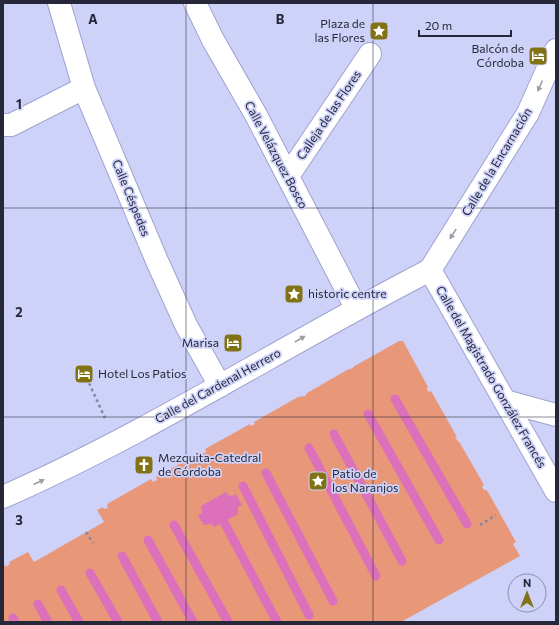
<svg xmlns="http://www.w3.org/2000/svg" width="559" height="625" viewBox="0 0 559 625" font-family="Commissioner,sans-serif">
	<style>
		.green { fill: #e89779 }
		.water { fill: #dc70ba }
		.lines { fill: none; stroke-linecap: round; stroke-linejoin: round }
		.stream { stroke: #dc70ba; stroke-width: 9 }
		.street-casing { stroke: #9fa3d0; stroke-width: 24 }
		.path { stroke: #8689a6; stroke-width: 2.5; stroke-dasharray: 3 3; stroke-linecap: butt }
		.street { stroke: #fff; stroke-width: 22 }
		.oneway { fill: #9d9ea6 }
		.grid { fill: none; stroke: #262839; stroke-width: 1; stroke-opacity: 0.55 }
		.labels { text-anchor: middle; stroke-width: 3.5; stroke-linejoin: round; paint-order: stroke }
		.poi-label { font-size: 12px; fill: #262839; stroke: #ced2f8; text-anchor: start }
		.street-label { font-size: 12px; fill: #262839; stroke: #ced2f8 }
		.grid-label { font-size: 13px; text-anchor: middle; font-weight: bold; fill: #262839; stroke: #ced2f8; stroke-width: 3.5; stroke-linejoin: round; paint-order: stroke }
	</style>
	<rect width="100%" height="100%" fill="#ced2f8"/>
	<!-- green -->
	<polygon class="green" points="399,341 403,341 428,387 427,388 428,392 431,391 457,437 455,438 460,443 484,485 482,487 484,490 486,490 488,492 516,542 513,544 520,556 401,622 3,622 3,566 5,565 6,567 10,564 9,562 28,552 34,562 104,522 97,510 103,507 104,509 108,508 107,504 151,479 153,482 157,480 156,477 158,476 201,452 202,454 206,452 205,449 250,424 251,426 255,424 254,422 298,397 305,396 307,393 347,370 353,368 353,367"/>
	<!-- water -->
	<polygon class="water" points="226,492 228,495 232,496 236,494 242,505 238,507 238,514 214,527 212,524 204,525 198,516 202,513 201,506"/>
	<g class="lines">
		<!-- stream -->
		<g class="stream">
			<polyline points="395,399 467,524"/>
			<polyline points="368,414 439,540"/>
			<polyline points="334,434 402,561"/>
			<polyline points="309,448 376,576"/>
			<polyline points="266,473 333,601"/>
			<polyline points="243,486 309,615"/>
			<polyline points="225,524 277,622"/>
			<polyline points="174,525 228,622"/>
			<polyline points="148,540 193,622"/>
			<polyline points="122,556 158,622"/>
			<polyline points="90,573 118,622"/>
			<polyline points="61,590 79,622"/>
			<polyline points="38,604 48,622"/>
			<polyline points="13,618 15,622"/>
		</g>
		<defs>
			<g id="street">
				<polyline points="59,3 84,88 157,261 186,325 220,386"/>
				<polyline points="195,3 213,40 256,115 356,308"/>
				<polyline points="3,125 11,125 84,88"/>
				<polyline points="288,176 370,54"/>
				<polyline points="430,270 528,113 556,50"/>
				<polyline points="430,270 556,491"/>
				<polyline points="505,401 556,415"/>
				<path d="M3,497C151,432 286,344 430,270"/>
			</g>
		</defs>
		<!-- street casing -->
		<use href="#street" class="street-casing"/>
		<!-- path -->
		<g class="path">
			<polyline points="89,383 105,418"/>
			<polyline points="480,525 496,515"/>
			<polyline points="86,532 93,543"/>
		</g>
		<!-- street -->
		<use href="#street" class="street"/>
	</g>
	<!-- one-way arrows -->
	<defs><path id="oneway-solid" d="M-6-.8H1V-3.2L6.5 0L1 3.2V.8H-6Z"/></defs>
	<g class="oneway">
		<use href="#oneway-solid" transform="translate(540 86) rotate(114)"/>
		<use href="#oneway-solid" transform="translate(453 234) rotate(122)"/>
		<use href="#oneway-solid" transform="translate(300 339) rotate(-30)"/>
		<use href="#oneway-solid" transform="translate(39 482) rotate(-24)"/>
	</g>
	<!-- grid -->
	<path class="grid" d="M186,3V622M373,3V622M3,208H556M3,417H556"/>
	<!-- icons -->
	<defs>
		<symbol id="sight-square" viewBox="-11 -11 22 22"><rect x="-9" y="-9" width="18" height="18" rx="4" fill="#817315" stroke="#ced2f8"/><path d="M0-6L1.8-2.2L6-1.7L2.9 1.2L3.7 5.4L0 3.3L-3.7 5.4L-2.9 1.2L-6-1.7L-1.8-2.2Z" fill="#fff"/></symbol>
		<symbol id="hotel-square" viewBox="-11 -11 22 22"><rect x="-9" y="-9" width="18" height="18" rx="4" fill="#817315" stroke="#ced2f8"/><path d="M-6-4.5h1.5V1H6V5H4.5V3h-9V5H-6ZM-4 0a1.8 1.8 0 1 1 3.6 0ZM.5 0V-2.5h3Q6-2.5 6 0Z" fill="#fff"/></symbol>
		<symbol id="church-square" viewBox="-11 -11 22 22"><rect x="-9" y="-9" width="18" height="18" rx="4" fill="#817315" stroke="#ced2f8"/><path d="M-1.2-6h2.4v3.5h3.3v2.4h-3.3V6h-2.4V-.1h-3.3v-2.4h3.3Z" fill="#fff"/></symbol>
	</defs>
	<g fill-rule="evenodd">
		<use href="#sight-square" x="368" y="20" width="22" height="22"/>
		<use href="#hotel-square" x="527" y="45" width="22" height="22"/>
		<use href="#sight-square" x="283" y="283" width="22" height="22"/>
		<use href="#hotel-square" x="222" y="332" width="22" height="22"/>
		<use href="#hotel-square" x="73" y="363" width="22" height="22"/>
		<use href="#church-square" x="133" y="454" width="22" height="22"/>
		<use href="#sight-square" x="307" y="470" width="22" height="22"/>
	</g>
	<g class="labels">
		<!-- poi labels -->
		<g class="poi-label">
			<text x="365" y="28" text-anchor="end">Plaza de<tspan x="365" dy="14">las Flores</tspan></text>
			<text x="524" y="53" text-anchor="end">Balcón de<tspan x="524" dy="14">Córdoba</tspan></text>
			<text x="308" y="298">historic centre</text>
			<text x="219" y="347" text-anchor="end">Marisa</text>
			<text x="98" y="378">Hotel Los Patios</text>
			<text x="158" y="462">Mezquita-Catedral<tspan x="158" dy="14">de Córdoba</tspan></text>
			<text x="332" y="478">Patio de<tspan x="332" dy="14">los Naranjos</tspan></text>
		</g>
		<!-- street labels -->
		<g class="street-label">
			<text transform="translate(329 115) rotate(-56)" y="4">Calleja de las Flores</text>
			<text transform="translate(276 155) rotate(62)" y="4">Calle Velázquez Bosco</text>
			<text transform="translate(497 162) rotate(-59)" y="4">Calle de la Encarnación</text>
			<text transform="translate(131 198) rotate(68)" y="4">Calle Céspedes</text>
			<text transform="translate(491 377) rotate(60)" y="4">Calle del Magistrado González Francés</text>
			<text transform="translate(218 386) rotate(-29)" y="4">Calle del Cardenal Herrero</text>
		</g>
	</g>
	<g class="grid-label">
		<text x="93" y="24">A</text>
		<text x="280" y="24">B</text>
		<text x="19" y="109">1</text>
		<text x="19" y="317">2</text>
		<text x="19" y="525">3</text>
	</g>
	<!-- border -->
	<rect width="559" height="625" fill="none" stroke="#262839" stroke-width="8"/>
	<!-- north arrow -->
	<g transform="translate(527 593)"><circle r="19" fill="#ced2f8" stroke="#8b8eac"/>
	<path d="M0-3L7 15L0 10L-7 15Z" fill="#817315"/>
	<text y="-6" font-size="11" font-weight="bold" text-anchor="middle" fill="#262839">N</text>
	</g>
	<!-- scale -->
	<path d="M419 30v6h92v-6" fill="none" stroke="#262839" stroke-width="2"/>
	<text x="425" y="30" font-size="12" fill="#262839" stroke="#ced2f8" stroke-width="3" paint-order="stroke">20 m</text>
</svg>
